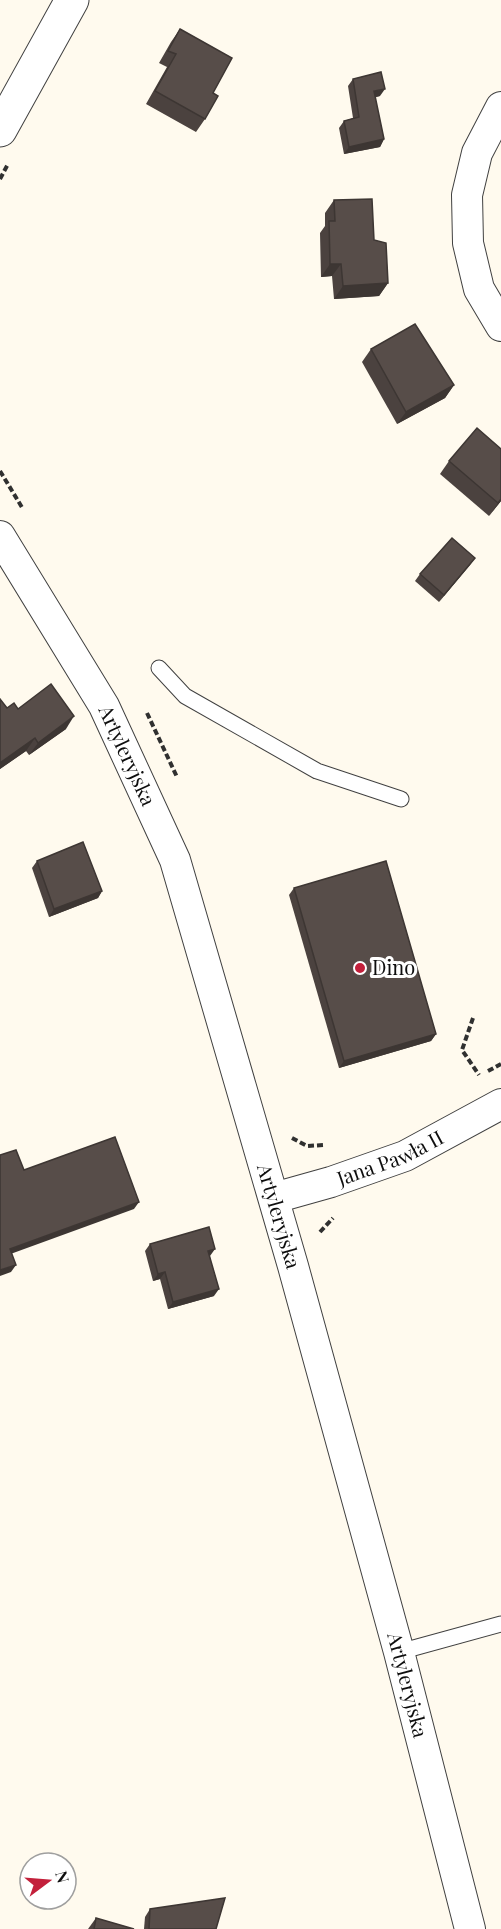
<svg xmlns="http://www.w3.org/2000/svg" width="501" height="1929" viewBox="0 0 501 1929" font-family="'Playfair Display',serif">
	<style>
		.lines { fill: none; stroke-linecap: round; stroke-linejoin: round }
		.service-casing { stroke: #414141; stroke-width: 17 }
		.minor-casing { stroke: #414141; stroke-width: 32 }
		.tertiary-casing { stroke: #414141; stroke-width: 35 }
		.path { stroke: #303030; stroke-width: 4; stroke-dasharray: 6 3; stroke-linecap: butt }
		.service { stroke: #fff; stroke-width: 15 }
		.minor { stroke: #fff; stroke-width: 30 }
		.tertiary { stroke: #fff; stroke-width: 33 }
		.wall { fill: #4b423f }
		.shaded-wall { fill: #3d3633 }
		.building { fill: #574d49; stroke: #3d3633; stroke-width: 1.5 }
		.poi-dot { fill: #c3203b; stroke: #fff; stroke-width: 2 }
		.labels { text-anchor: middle; stroke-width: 6; stroke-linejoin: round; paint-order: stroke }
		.street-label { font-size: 20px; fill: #0e0e0e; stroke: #fff }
		.poi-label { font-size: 20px; fill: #0e0e0e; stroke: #fff; text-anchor: start }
	</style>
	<rect width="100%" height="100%" fill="#fffaee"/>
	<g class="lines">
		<defs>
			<g id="service">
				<polyline points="159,668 185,696 317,771 401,799"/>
				<polyline points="399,1652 501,1624"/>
			</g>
			<g id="minor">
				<polyline points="501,107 477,153 467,195 468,243 479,289 501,326"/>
				<path id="s1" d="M0,536L104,706L175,860L293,1266L399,1652L470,1929"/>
				<path id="s2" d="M274,1198L331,1182L405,1156L501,1104"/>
			</g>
			<polyline id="tertiary" points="0,130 72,0"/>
		</defs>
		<!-- service casing -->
		<use href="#service" class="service-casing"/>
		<!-- minor casing -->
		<use href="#minor" class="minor-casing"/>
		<!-- tertiary casing -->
		<use href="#tertiary" class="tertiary-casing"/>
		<!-- path -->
		<g class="path">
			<polyline points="0,179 8,164"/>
			<polyline points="0,471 23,509"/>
			<polyline points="147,713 177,777"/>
			<polyline points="473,1018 462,1050 479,1075"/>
			<polyline points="488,1071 501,1064"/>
			<polyline points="292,1138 307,1146 324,1145"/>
			<polyline points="320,1232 333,1218"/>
		</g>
		<!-- service -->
		<use href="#service" class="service"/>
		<!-- minor -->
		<use href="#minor" class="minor"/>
		<!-- tertiary -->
		<use href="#tertiary" class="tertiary"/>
	</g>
	<!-- wall -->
	<g class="wall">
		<polygon points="180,29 213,93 205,119 196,132 146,104 167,67 159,63 171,42"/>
		<polygon points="353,79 380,96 375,97 384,139 380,147 344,154 339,128 344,121 353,118 348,86"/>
		<polygon points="334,200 374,240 388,283 379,296 334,299 332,276 321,277 320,233 325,226 325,213"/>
		<polygon points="371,349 454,385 445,398 397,424 362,362"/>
		<polygon points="501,449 501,501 489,516 440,474 449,461"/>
		<polygon points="475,558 439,602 415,581 420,574"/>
		<polygon points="0,699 7,708 18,709 66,729 29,755 26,751 0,769"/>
		<polygon points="37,861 102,891 98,898 49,917 32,868"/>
		<polygon points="294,888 436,1034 431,1041 339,1068 289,895"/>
		<polygon points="150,1244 210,1256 214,1296 168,1309 160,1279 153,1281 145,1251"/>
		<polygon points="150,1909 216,1929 144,1929 145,1917"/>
		<polygon points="96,1918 134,1929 88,1929"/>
	</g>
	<!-- shaded-wall -->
	<g class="shaded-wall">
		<polygon points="385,89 380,96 369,99 374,91"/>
		<polygon points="384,139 380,147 344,154 349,147"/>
		<polygon points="330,264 341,264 332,276 321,277"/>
		<polygon points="388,283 379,296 334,299 343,286"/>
		<polygon points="454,385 445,398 397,424 406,412"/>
		<polygon points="501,499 501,501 489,516 498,503"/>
		<polygon points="475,558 470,565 439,602 444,595"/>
		<polygon points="74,716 66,729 29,755 38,743"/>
		<polygon points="35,738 26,751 0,769 0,763"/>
		<polygon points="102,891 98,898 49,917 54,909"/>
		<polygon points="436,1034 431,1041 339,1068 344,1061"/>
		<polygon points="139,1202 134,1209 5,1256 10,1249"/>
		<polygon points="215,1249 210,1256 203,1258 208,1251"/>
		<polygon points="16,1265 11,1272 0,1276 0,1270"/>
		<polygon points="165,1272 160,1279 153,1281 158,1274"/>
		<polygon points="219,1289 214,1296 168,1309 173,1302"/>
	</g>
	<!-- building -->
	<g class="building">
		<polygon points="180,29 232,58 213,93 218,96 205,119 155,91 176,54 168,51"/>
		<polygon points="381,72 385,89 374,91 384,139 349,147 344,121 359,117 353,79"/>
		<polygon points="372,199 374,240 386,243 388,283 343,286 341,264 330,264 329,221 335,221 334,200"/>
		<polygon points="415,324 454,385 406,412 371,349"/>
		<polygon points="477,428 501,449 501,499 498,503 449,461"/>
		<polygon points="452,538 475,558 444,595 420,574"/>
		<polygon points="51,684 74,716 38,743 35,738 0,763 0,699 7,708 14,703 18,709"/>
		<polygon points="83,842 102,891 54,909 37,861"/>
		<polygon points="386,861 436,1034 344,1061 294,888"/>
		<polygon points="115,1137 139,1202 10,1249 16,1265 0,1270 0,1155 16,1150 24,1170"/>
		<polygon points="209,1227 215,1249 208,1251 219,1289 173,1302 165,1272 158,1274 150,1244"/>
		<polygon points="225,1898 216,1929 149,1929 150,1909"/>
		<polygon points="96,1918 134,1929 94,1929"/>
	</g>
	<!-- markers -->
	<circle class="poi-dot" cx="360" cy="968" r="6"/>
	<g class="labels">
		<!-- street labels -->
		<g class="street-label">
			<text dy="7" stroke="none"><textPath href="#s1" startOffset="254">Artyleryjska</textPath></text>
			<text dy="7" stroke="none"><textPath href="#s2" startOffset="123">Jana Pawła II</textPath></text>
			<text dy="7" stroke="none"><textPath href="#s1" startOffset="740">Artyleryjska</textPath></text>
			<text dy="7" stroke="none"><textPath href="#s1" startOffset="1226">Artyleryjska</textPath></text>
		</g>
		<!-- poi labels -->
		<g class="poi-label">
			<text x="372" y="975">Dino</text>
		</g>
	</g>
	<!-- north arrow -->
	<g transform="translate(48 1881) rotate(74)"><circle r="28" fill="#ffffff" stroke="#9f9f9f" stroke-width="1.5"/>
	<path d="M0-4.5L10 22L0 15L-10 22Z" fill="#c3203b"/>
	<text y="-9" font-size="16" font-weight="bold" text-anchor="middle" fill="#0e0e0e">N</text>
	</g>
</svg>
